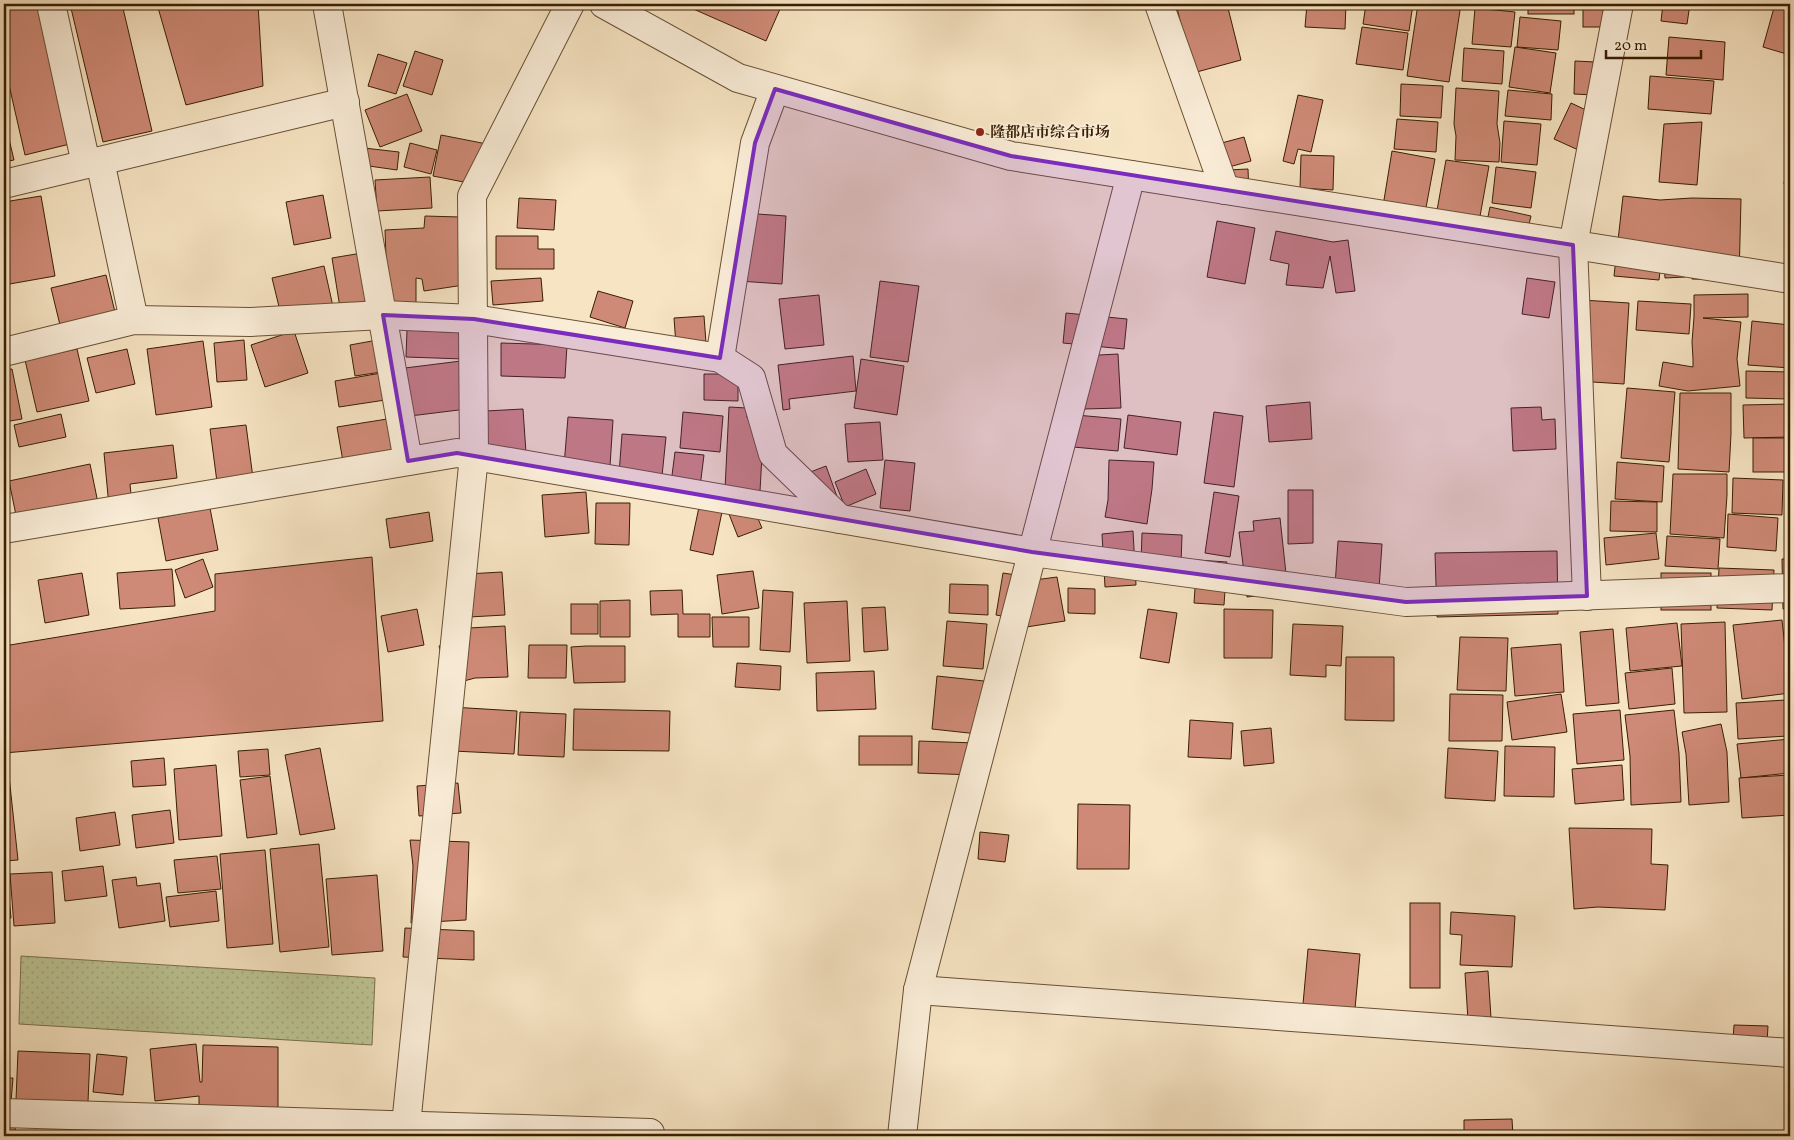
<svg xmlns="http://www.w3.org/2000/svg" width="1794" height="1140" viewBox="0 0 1794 1140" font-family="Vollkorn,'Noto Serif SC',serif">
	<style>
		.grass { fill: url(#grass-dots); stroke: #7a714c }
		.building { fill: #cf8a77; stroke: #391e03 }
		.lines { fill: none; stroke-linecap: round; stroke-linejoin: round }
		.minor-casing { stroke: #685033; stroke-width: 30 }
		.minor { stroke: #faedd8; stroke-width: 28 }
		.marked { fill: #7b2cbf; fill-opacity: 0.2; stroke: #7b2cbf; stroke-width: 4; stroke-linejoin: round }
		.poi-dot { fill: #8f2418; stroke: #faedd8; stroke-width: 2 }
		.labels { text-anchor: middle; stroke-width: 4; stroke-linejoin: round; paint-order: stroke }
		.poi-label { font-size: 15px; font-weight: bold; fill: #391e03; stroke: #faedd8; text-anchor: start }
	</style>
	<defs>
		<pattern id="grass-dots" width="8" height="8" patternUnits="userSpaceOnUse" patternTransform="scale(1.25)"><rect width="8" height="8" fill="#bcc494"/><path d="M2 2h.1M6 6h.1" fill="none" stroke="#a2a87e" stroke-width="1.8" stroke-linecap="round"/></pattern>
	</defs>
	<rect width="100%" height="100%" fill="#f7e4c3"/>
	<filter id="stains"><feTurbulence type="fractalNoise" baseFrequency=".004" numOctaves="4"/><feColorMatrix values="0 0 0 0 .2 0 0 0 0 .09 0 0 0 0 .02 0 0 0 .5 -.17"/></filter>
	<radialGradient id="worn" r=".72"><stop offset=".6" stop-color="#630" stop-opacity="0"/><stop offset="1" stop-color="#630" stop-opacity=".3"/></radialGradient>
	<!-- grass -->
	<polygon class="grass" points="21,956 375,978 372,1045 19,1024"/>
	<!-- building -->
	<g class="building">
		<polygon points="4,4 42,4 74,143 25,155 4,63"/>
		<polygon points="70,4 122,4 152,131 103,142"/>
		<polygon points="157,4 258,4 263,86 186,105"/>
		<polygon points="682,4 768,4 780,9 766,41"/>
		<polygon points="1176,4 1227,4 1241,60 1193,73"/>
		<polygon points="1307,4 1346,4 1345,29 1305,27"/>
		<polygon points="1366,4 1413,4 1409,31 1363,24"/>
		<polygon points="1418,4 1461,4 1449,82 1407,76"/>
		<rect x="1528" y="4" width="46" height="10"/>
		<rect x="1583" y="4" width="46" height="23"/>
		<polygon points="1663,4 1690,4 1687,24 1661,21"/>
		<polygon points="1775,4 1790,7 1790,55 1763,47"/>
		<polygon points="1475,8 1515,12 1511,47 1472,44"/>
		<polygon points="1520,17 1561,21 1558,50 1517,47"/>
		<polygon points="1362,27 1408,33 1403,70 1356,64"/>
		<polygon points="1669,37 1725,42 1723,80 1666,75"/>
		<polygon points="1515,47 1556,53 1550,93 1509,87"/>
		<polygon points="1464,48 1504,51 1502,84 1462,81"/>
		<polygon points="415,51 443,60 432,95 403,86"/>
		<polygon points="378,54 407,63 396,94 368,86"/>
		<polygon points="1575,61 1615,63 1614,96 1574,94"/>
		<polygon points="1650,76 1714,81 1711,114 1648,109"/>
		<polygon points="1401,84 1443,86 1441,118 1400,116"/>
		<polygon points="1456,88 1499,91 1497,124 1500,143 1499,162 1455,160 1456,136 1454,124"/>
		<polygon points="1508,90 1552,94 1551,120 1505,116"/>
		<polygon points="407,94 422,131 380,147 365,110"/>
		<polygon points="1298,95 1323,100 1311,152 1298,149 1294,164 1283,161"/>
		<polygon points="1571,103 1603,118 1585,153 1554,139"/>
		<polygon points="4,118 14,160 4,162"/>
		<polygon points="1397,119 1438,122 1436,152 1394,149"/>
		<polygon points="1504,121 1541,124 1537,165 1501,162"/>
		<polygon points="1702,122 1697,185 1659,182 1664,124"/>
		<polygon points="441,135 487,144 479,185 433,176"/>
		<polygon points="1244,137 1251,161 1225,168 1218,144"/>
		<polygon points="1790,140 1790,185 1784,184"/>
		<polygon points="410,143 437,150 431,174 404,167"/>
		<polygon points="364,148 399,152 397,170 362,165"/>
		<polygon points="1392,151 1435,159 1425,213 1383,206"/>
		<polygon points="1301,155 1334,156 1333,190 1300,188"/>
		<polygon points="1446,160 1489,166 1479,222 1436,216"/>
		<polygon points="1496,167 1536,172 1531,208 1492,203"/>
		<polygon points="1248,169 1249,194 1228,170"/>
		<polygon points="430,177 432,208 377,211 375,180"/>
		<polygon points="323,195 331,238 294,245 286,202"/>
		<polygon points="41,196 55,276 4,285 4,202"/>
		<polygon points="1623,196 1660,200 1692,198 1741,199 1739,280 1692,279 1692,263 1684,264 1685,277 1665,278 1663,244 1659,280 1614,276"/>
		<polygon points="519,198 556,200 554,230 517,228"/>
		<polygon points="1490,207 1531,216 1524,245 1484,236"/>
		<polygon points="743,213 786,216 782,284 739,281"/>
		<polygon points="425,216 460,217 464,285 424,291 422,279 416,278 416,312 388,313 385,230 424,228"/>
		<polygon points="1217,221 1255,228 1245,284 1207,277"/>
		<polygon points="1790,229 1790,272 1785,271"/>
		<polygon points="1276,231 1333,242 1348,240 1355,291 1336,293 1330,256 1323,288 1286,285 1289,264 1270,260"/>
		<polygon points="496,236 538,236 538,249 554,249 554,269 496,269"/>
		<polygon points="368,252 377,308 341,314 332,258"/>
		<polygon points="324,266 334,311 283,323 272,278"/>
		<polygon points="106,275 115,312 60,325 51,288"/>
		<polygon points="541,278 543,301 493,305 491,281"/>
		<polygon points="1527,278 1555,282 1549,318 1522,314"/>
		<polygon points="880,281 919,286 908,362 870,357"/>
		<polygon points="598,291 633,301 625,328 590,317"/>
		<polygon points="1748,294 1748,317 1703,318 1741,322 1737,359 1740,386 1688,391 1659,386 1663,362 1693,367 1693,359 1692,342 1694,317 1694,295"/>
		<polygon points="819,295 824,345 785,349 779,299"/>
		<polygon points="1582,300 1629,303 1624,384 1577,381"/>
		<polygon points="1638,301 1691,304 1689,334 1636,330"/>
		<polygon points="1066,313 1127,319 1124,349 1063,343"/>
		<polygon points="704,316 706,343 676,345 674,318"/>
		<polygon points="1752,321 1790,325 1790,368 1748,365"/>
		<polygon points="407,330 466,333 464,359 406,357"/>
		<polygon points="294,331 308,373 265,387 251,345"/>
		<polygon points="383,339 388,371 355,376 350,345"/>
		<polygon points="244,340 247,380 217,382 214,343"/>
		<polygon points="203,341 212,407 156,415 147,349"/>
		<polygon points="501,343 567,345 565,378 501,376"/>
		<polygon points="77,349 89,401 37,412 25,360"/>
		<polygon points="127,349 135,384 96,393 87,358"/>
		<polygon points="1118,354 1121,408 1084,409 1081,356"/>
		<polygon points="853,356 856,391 789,399 790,409 783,410 778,365"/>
		<polygon points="861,359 904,366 897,415 854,408"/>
		<polygon points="469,360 475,408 410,416 405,368"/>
		<polygon points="12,369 22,419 4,422 4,370"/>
		<polygon points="1746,371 1790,372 1790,399 1746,398"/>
		<polygon points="387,372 392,399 339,407 335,381"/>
		<polygon points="704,374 738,374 738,401 704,400"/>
		<polygon points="1627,388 1675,392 1669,462 1621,458"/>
		<polygon points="1680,393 1731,393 1731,434 1729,472 1678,469"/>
		<polygon points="1310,402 1312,439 1269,442 1266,406"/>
		<polygon points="1790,404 1790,437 1744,438 1743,405"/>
		<polygon points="729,407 747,408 747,418 764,419 760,491 725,489"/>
		<polygon points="1541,407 1542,420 1555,419 1556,449 1513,451 1511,408"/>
		<polygon points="523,409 526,453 488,455 486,411"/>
		<polygon points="683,412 723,416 720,452 680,448"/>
		<polygon points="1214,412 1243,416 1234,487 1204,483"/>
		<polygon points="61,414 66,437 19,447 14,425"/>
		<polygon points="1076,415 1121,419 1118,451 1073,447"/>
		<polygon points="1128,415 1181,422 1177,455 1124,448"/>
		<polygon points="568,417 613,420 609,481 563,478"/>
		<polygon points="387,419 394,465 345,473 337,427"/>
		<polygon points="880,422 883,460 848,462 845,424"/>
		<polygon points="246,425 253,478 217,482 210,429"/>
		<polygon points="622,434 666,437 662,476 619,474"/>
		<rect x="1753" y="438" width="37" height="34"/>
		<polygon points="173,445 177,478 130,484 133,515 110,517 104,453"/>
		<polygon points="675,452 704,455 699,495 670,491"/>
		<polygon points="885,460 915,463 910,511 880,508"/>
		<polygon points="1109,460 1154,462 1152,489 1147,524 1105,517 1108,500"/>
		<polygon points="1617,462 1664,466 1662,502 1615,499"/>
		<polygon points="90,464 98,503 17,520 9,481"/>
		<polygon points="826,466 839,502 800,476"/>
		<polygon points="866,469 876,494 845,507 835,482"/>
		<polygon points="1673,474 1727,474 1727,495 1724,538 1670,534"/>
		<polygon points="1733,478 1783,480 1782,515 1732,513"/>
		<polygon points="1288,490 1313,490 1313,543 1288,544"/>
		<polygon points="4,491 14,533 4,535"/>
		<polygon points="586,492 589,533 545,537 542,495"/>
		<polygon points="1214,492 1239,496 1230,557 1205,553"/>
		<polygon points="750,500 762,528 738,537 727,509"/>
		<polygon points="1611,501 1657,502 1657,532 1610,531"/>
		<polygon points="596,503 630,503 629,545 595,544"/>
		<polygon points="699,507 722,512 713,555 690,550"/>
		<polygon points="210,508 218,550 166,561 158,518"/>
		<polygon points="429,512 433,541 390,548 386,519"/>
		<polygon points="1728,514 1778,518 1776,551 1727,547"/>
		<polygon points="1280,518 1288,592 1247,597 1239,532 1254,531 1253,521"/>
		<polygon points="1788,521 1790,521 1790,554 1786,554"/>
		<polygon points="1133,531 1136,585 1105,587 1102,534"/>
		<polygon points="1142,533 1182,535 1181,565 1141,563"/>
		<polygon points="1656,533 1659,559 1606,565 1604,538"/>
		<polygon points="1667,536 1720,539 1718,569 1665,566"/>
		<polygon points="1338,541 1382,544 1378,604 1334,601"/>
		<polygon points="1557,551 1558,614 1437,617 1435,553"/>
		<polygon points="372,557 383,721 4,753 4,646 215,611 215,574"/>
		<polygon points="203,559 213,587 185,598 175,570"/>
		<polygon points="1782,559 1790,559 1790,609 1783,609"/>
		<polygon points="1197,560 1227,562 1224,605 1194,603"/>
		<polygon points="1719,568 1774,570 1772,610 1717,608"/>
		<polygon points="172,569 175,606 120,609 117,573"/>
		<polygon points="753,571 759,608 722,614 717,575"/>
		<polygon points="502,572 505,615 451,618 449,575"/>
		<polygon points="82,573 89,615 45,623 38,580"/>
		<polygon points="1003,573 1042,579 1057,577 1065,621 1020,628 1019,619 996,615"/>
		<rect x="1661" y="573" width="50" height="37"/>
		<polygon points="950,584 988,585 988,615 949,613"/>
		<polygon points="1068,588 1095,589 1095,614 1068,613"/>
		<polygon points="682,590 683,614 710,614 710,637 678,637 678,614 651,615 650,591"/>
		<polygon points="763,590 793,592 790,652 760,650"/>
		<polygon points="630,600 630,637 600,637 600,601"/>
		<polygon points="847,601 850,661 807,663 804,603"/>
		<rect x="571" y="604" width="27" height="30"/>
		<polygon points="885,607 888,650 864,652 862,608"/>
		<polygon points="417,609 424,645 388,652 381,616"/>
		<polygon points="1148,609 1177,613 1169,663 1140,658"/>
		<polygon points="1224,609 1273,610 1272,658 1224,658"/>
		<polygon points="712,617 749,617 749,647 713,647"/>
		<polygon points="1782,620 1790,693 1742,699 1733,625"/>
		<polygon points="947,621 987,624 983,669 943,666"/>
		<polygon points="1725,622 1727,712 1684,713 1681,624"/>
		<polygon points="1677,623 1682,666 1630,671 1626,628"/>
		<polygon points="1293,624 1343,626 1341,666 1326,665 1326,677 1290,675"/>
		<polygon points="505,626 508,677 475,678 449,685 439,646 469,638 469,628"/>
		<polygon points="1613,629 1619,703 1586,706 1580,632"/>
		<polygon points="1460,637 1508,638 1506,691 1457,690"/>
		<polygon points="1561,644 1564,692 1515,696 1511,648"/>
		<polygon points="529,645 567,645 566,678 528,678"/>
		<polygon points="586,646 625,646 625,682 574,683 571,647"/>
		<polygon points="1346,657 1394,657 1394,721 1345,720"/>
		<polygon points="737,663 781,666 780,690 735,687"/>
		<polygon points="1672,668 1675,704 1629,709 1625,673"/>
		<polygon points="874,671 876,709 817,711 816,673"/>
		<polygon points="937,676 984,681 978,734 932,729"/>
		<polygon points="1450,694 1503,695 1502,741 1449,741"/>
		<polygon points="1561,694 1567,732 1512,740 1507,702"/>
		<polygon points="1786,700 1788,736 1738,739 1736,703"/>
		<polygon points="435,706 517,711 514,754 433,750"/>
		<polygon points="574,709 670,711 669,751 573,750"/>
		<polygon points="1620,710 1624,760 1577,764 1573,714"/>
		<polygon points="1674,710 1679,753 1681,802 1631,805 1630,756 1625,715"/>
		<polygon points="520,712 566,714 564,757 518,755"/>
		<polygon points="1190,720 1233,723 1231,759 1188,757"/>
		<polygon points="1721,724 1727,752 1729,802 1689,805 1686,754 1682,732"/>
		<polygon points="1271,728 1274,763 1244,766 1241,731"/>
		<rect x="859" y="736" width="53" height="29"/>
		<polygon points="1790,739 1790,773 1741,778 1737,744"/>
		<polygon points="919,741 976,743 974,775 918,773"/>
		<polygon points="1505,746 1555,747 1554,797 1504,796"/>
		<polygon points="320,748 335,829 300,835 285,755"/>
		<polygon points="1448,748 1498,751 1495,801 1445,798"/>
		<polygon points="268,749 270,775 240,777 238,751"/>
		<polygon points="164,758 166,785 133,787 131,761"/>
		<polygon points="216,765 222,836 179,840 174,769"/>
		<polygon points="1622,765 1624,800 1575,804 1572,769"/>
		<polygon points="1790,775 1790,815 1742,818 1739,778"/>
		<polygon points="9,776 18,860 4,861 4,777"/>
		<polygon points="270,776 277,834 247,838 240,780"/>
		<polygon points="458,783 461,813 419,816 417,786"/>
		<polygon points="1078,804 1130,805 1129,869 1077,869"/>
		<polygon points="170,810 174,843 136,848 132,815"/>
		<polygon points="115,812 120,845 80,851 76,818"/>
		<polygon points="1569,828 1652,829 1651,864 1668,865 1665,910 1598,907 1574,909"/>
		<polygon points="980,832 1009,835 1005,862 978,859"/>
		<polygon points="410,840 469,842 466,920 411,923 413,866"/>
		<polygon points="319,844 329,947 280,952 270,849"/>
		<polygon points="265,850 273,944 227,948 220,854"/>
		<polygon points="217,856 221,889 178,893 174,860"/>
		<polygon points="103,866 107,896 65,901 62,871"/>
		<polygon points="52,872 55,923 14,926 10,874"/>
		<polygon points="377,875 383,951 332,955 326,879"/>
		<polygon points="7,876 11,918 4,919 4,877"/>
		<polygon points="136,877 137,886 160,883 165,921 119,928 112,880"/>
		<polygon points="216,891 219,921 170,927 166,897"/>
		<rect x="1410" y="903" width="30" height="85"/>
		<polygon points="1451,912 1515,916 1512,967 1460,965 1462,935 1450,934"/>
		<polygon points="405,928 474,931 474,960 403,957"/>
		<polygon points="1308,949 1360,954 1354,1020 1302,1015"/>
		<polygon points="1488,971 1491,1018 1468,1020 1465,973"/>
		<polygon points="1734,1025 1768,1026 1767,1043 1733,1041"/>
		<polygon points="196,1044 200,1082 202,1082 203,1045 278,1047 278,1120 199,1120 199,1096 155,1101 150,1049"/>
		<polygon points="18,1051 90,1054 88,1102 16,1100"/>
		<polygon points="97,1054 127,1057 123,1095 93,1092"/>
		<polygon points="4,1078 13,1078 11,1102 4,1101"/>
		<polygon points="1512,1119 1513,1136 1464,1136 1464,1120"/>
		<polygon points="15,1127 16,1136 4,1136 4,1128"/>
	</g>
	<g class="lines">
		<defs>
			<g id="minor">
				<polyline points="51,4 86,164"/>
				<polyline points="327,4 408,461"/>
				<polyline points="604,4 738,78 1011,156 1790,279"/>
				<polyline points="1159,4 1225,190"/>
				<polyline points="100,161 134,320"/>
				<polyline points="4,184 345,102"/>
				<polyline points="4,352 134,320 250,322 383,315 474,319 720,358 751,378 773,454 840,519"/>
				<polyline points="720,358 755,143 775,89"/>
				<polyline points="4,529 457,453 1032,552 1406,602 1790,588"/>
				<polyline points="1587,596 1573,245 1619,4"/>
				<polyline points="918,990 1790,1053"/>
				<polyline points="4,1113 650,1133 650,1136"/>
				<polyline points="406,1125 474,456 472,196 570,4"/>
				<polyline points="902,1136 918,990 1131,175"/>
			</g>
		</defs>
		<!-- minor casing -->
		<use href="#minor" class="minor-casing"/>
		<!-- minor -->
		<use href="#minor" class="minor"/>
	</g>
	<!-- marked area -->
	<path class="marked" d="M775,89L1011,156L1573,245L1587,596L1406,602L1032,552L457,453L408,461L383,315L474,319L720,358L755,143Z"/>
	<!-- markers -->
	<circle class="poi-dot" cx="980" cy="132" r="5"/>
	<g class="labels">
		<!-- poi labels -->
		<g class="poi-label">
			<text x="990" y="137">隆都店市综合市场</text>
		</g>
	</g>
	<!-- margin -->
	<rect width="1794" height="1140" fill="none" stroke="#f7e4c3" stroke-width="20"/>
	<rect x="5" y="5" width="1784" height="1130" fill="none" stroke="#391e03" stroke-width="2.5"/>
	<rect x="10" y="10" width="1774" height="1120" fill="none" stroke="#391e03"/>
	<!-- scale -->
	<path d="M1606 50v8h95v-8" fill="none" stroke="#391e03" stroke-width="2.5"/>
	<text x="1614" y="50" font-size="15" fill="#391e03" stroke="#faedd8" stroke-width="4" paint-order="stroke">20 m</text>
	<rect width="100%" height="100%" filter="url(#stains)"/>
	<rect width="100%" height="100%" fill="url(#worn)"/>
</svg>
